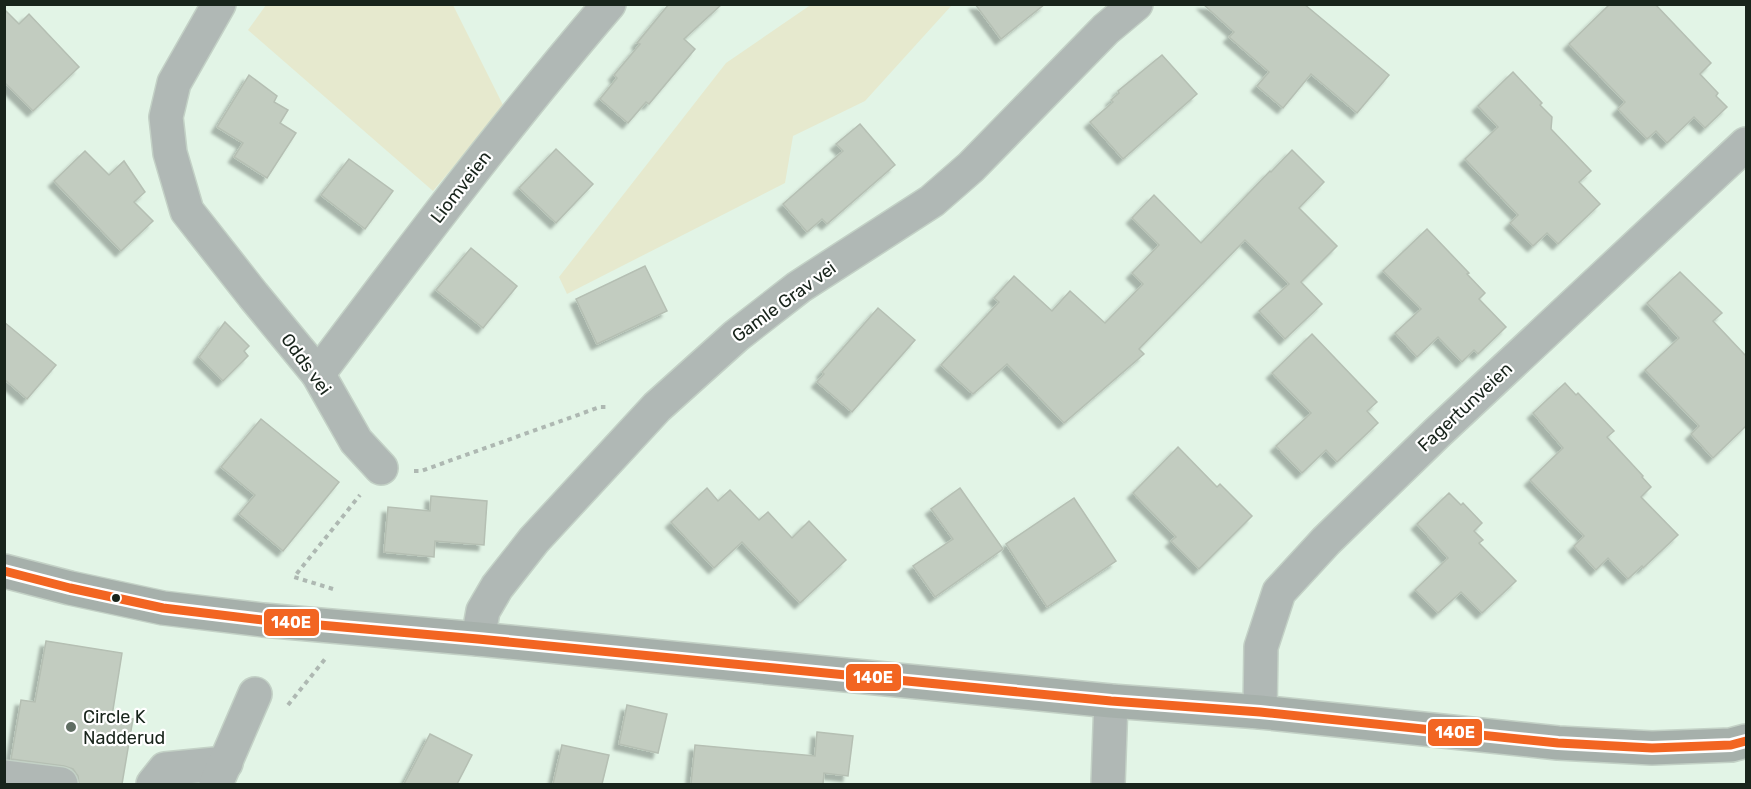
<svg xmlns="http://www.w3.org/2000/svg" width="1751" height="789" viewBox="0 0 1751 789" font-family="Rubik,sans-serif">
	<style>
		.green { fill: #e6e9ce }
		.building { fill: #c2ccc0; stroke: #b5bfb3; stroke-width: 1.5; filter: url(#shadow) }
		.lines { fill: none; stroke-linecap: round; stroke-linejoin: round }
		.minor-casing { stroke: #c3d1c6; stroke-width: 36 }
		.major-casing { stroke: #c3d1c6; stroke-width: 36 }
		.path { stroke: #aeb8b2; stroke-width: 4; stroke-dasharray: 4.5 4.5; stroke-linecap: butt }
		.minor { stroke: #b0b8b5; stroke-width: 33 }
		.major { stroke: #a6b0ab; stroke-width: 33 }
		.bus-1-casing { stroke: #fff; stroke-width: 14 }
		.bus-1 { stroke: #f26522; stroke-width: 9 }
		.bus-dot { fill: #18241b; stroke: #fff; stroke-width: 2 }
		.poi-dot { fill: #5f6d62; stroke: #fff; stroke-width: 2 }
		.labels { text-anchor: middle; stroke-width: 4.5; stroke-linejoin: round; paint-order: stroke }
		.street-label { font-size: 18px; fill: #18241b; stroke: #fff }
		.poi-label { font-size: 18px; fill: #18241b; stroke: #fff; text-anchor: start }
		.line-badge { stroke: #fff; stroke-width: 2 }
		.badge-label { font-size: 16px; text-anchor: middle; font-weight: bold; fill: #fff }
	</style>
	<defs>
		<filter id="shadow"><feDropShadow dx="-5.5" dy="5.5" stdDeviation="1.5" flood-color="#0004"/></filter>
	</defs>
	<rect width="100%" height="100%" fill="#e2f4e6"/>
	<!-- green -->
	<g class="green">
		<polygon points="812,4 952,5 865,101 793,136 785,183 567,294 559,277 726,63"/>
		<polygon points="266,5 453,5 504,107 433,191 248,30"/>
	</g>
	<!-- building -->
	<g class="building">
		<polygon points="669,4 722,4 684,39 695,49 649,104 646,102 628,123 600,99 617,78 614,75 640,44 637,43"/>
		<polygon points="975,4 1045,4 1001,39"/>
		<polygon points="1203,4 1304,4 1389,75 1357,113 1311,74 1283,108 1257,86 1269,72 1229,37 1234,32"/>
		<polygon points="1610,4 1655,4 1711,63 1700,74 1718,93 1716,96 1727,107 1705,128 1694,117 1667,143 1656,131 1647,139 1618,109 1625,102 1569,44"/>
		<polygon points="4,9 19,24 29,14 79,67 33,111 4,82"/>
		<polygon points="1162,55 1197,94 1123,159 1090,122 1113,102 1111,100 1119,93 1118,91"/>
		<polygon points="1513,72 1542,103 1540,105 1552,117 1551,129 1591,171 1579,182 1600,204 1558,244 1547,233 1533,246 1510,223 1518,215 1465,159 1498,127 1478,106"/>
		<polygon points="249,75 277,96 274,102 288,110 280,123 296,133 267,178 234,157 243,143 217,127"/>
		<polygon points="860,124 895,165 827,224 822,219 807,232 783,204 843,151 836,144"/>
		<polygon points="556,149 593,184 556,223 519,188"/>
		<polygon points="1292,150 1324,182 1299,208 1337,246 1301,282 1322,304 1285,339 1259,311 1289,284 1245,240 1139,349 1144,354 1064,423 1007,364 973,394 941,365 999,302 994,298 1014,276 1052,311 1070,291 1105,323 1143,284 1132,273 1159,245 1132,218 1154,195 1201,243 1270,171 1271,172"/>
		<polygon points="85,151 109,175 124,161 145,192 134,202 153,221 121,251 54,181"/>
		<polygon points="349,159 393,191 365,229 321,195"/>
		<polygon points="1427,229 1469,273 1467,274 1485,293 1479,299 1506,327 1478,354 1474,350 1462,362 1438,337 1417,357 1395,333 1421,309 1383,271"/>
		<polygon points="471,248 517,286 483,328 436,290"/>
		<polygon points="645,266 667,311 597,344 576,299"/>
		<polygon points="1680,272 1722,313 1713,321 1746,356 1746,426 1713,458 1691,434 1699,426 1645,370 1679,338 1647,303"/>
		<polygon points="878,308 915,340 852,412 817,382 824,374 822,372"/>
		<polygon points="4,322 56,365 27,399 4,379"/>
		<polygon points="225,322 249,346 244,351 248,356 223,381 199,357"/>
		<polygon points="1312,334 1377,402 1367,411 1378,423 1337,462 1326,450 1302,473 1276,446 1311,413 1272,373"/>
		<polygon points="1565,383 1576,395 1578,393 1614,431 1607,437 1643,476 1642,477 1651,487 1641,497 1678,535 1643,568 1642,566 1628,579 1608,558 1596,570 1574,546 1584,536 1530,480 1563,448 1533,413"/>
		<polygon points="261,419 339,482 283,551 239,514 255,495 221,467"/>
		<polygon points="1178,447 1217,487 1220,484 1252,516 1199,569 1171,541 1176,537 1133,493"/>
		<polygon points="707,488 718,501 730,490 759,520 768,512 792,538 809,521 846,560 800,603 742,542 714,568 671,522"/>
		<polygon points="960,488 1003,549 935,597 913,566 953,539 931,509"/>
		<polygon points="1449,493 1461,505 1463,503 1482,523 1474,531 1483,540 1479,543 1516,581 1482,613 1461,592 1438,613 1415,590 1448,558 1417,524"/>
		<polygon points="431,496 487,501 484,545 435,541 434,557 384,552 388,507 430,511"/>
		<polygon points="1074,498 1116,561 1047,607 1006,544"/>
		<polygon points="46,641 122,653 112,716 133,719 122,784 79,784 78,776 73,769 64,766 11,759 21,700 35,702"/>
		<polygon points="627,705 667,714 658,753 619,744"/>
		<polygon points="817,732 853,736 848,776 824,773 823,784 691,784 695,745 815,756"/>
		<polygon points="430,734 472,755 457,784 404,784"/>
		<polygon points="562,745 609,755 602,784 553,784"/>
	</g>
	<g class="lines">
		<defs>
			<g id="minor">
				<polyline points="219,4 174,83 166,117 170,153 187,211 253,295 318,374 356,441 381,468"/>
				<path d="M318,374C412,249 507,123 609,4"/>
				<polyline points="478,639 483,611 497,587 534,540 657,407 736,336 799,287 932,201 971,167 1106,29 1136,4"/>
				<polyline points="1260,712 1261,647 1279,592 1326,541 1437,433 1746,144"/>
				<polyline points="4,777 61,784"/>
				<polyline points="153,784 165,769 226,763"/>
				<polyline points="216,784 255,694"/>
				<polyline points="1108,784 1111,701"/>
			</g>
			<polyline id="major" points="4,571 70,588 163,608 263,620 478,639 1111,701 1260,712 1558,743 1652,748 1731,745 1746,741"/>
		</defs>
		<!-- minor casing -->
		<use href="#minor" class="minor-casing"/>
		<!-- major casing -->
		<use href="#major" class="major-casing"/>
		<!-- path -->
		<g class="path">
			<polyline points="414,471 421,471 600,407 608,407"/>
			<polyline points="333,589 294,577 360,495"/>
			<polyline points="288,705 325,659"/>
		</g>
		<!-- minor -->
		<use href="#minor" class="minor"/>
		<!-- major -->
		<use href="#major" class="major"/>
		<defs>
			<polyline id="bus-1" points="4,571 70,588 163,608 263,620 478,639 1111,701 1260,712 1558,743 1652,748 1731,745 1746,741"/>
		</defs>
		<!-- bus-1 casing -->
		<use href="#bus-1" class="bus-1-casing"/>
		<!-- bus-1 -->
		<use href="#bus-1" class="bus-1"/>
	</g>
	<!-- markers -->
	<circle class="bus-dot" cx="116" cy="598" r="5"/>
	<circle class="poi-dot" cx="71" cy="727" r="6"/>
	<g class="labels">
		<!-- street labels -->
		<g class="street-label">
			<text transform="translate(461 187) rotate(-52)" y="6">Liomveien</text>
			<text transform="translate(784 302) rotate(-36)" y="6">Gamle Grav vei</text>
			<text transform="translate(306 364) rotate(54)" y="6">Odds vei</text>
			<text transform="translate(1465 407) rotate(-43)" y="6">Fagertunveien</text>
		</g>
		<!-- poi labels -->
		<g class="poi-label">
			<text x="83" y="723">Circle K<tspan x="83" dy="21">Nadderud</tspan></text>
		</g>
	</g>
	<g class="line-badge">
		<rect x="263" y="608" width="57" height="29" rx="6" fill="#f26522"/>
		<rect x="845" y="663" width="57" height="29" rx="6" fill="#f26522"/>
		<rect x="1427" y="718" width="56" height="29" rx="6" fill="#f26522"/>
	</g>
	<g class="badge-label">
		<text x="291" y="628">140E</text>
		<text x="873" y="683">140E</text>
		<text x="1455" y="738">140E</text>
	</g>
	<!-- border -->
	<rect width="1751" height="789" fill="none" stroke="#18241b" stroke-width="12"/>
</svg>
